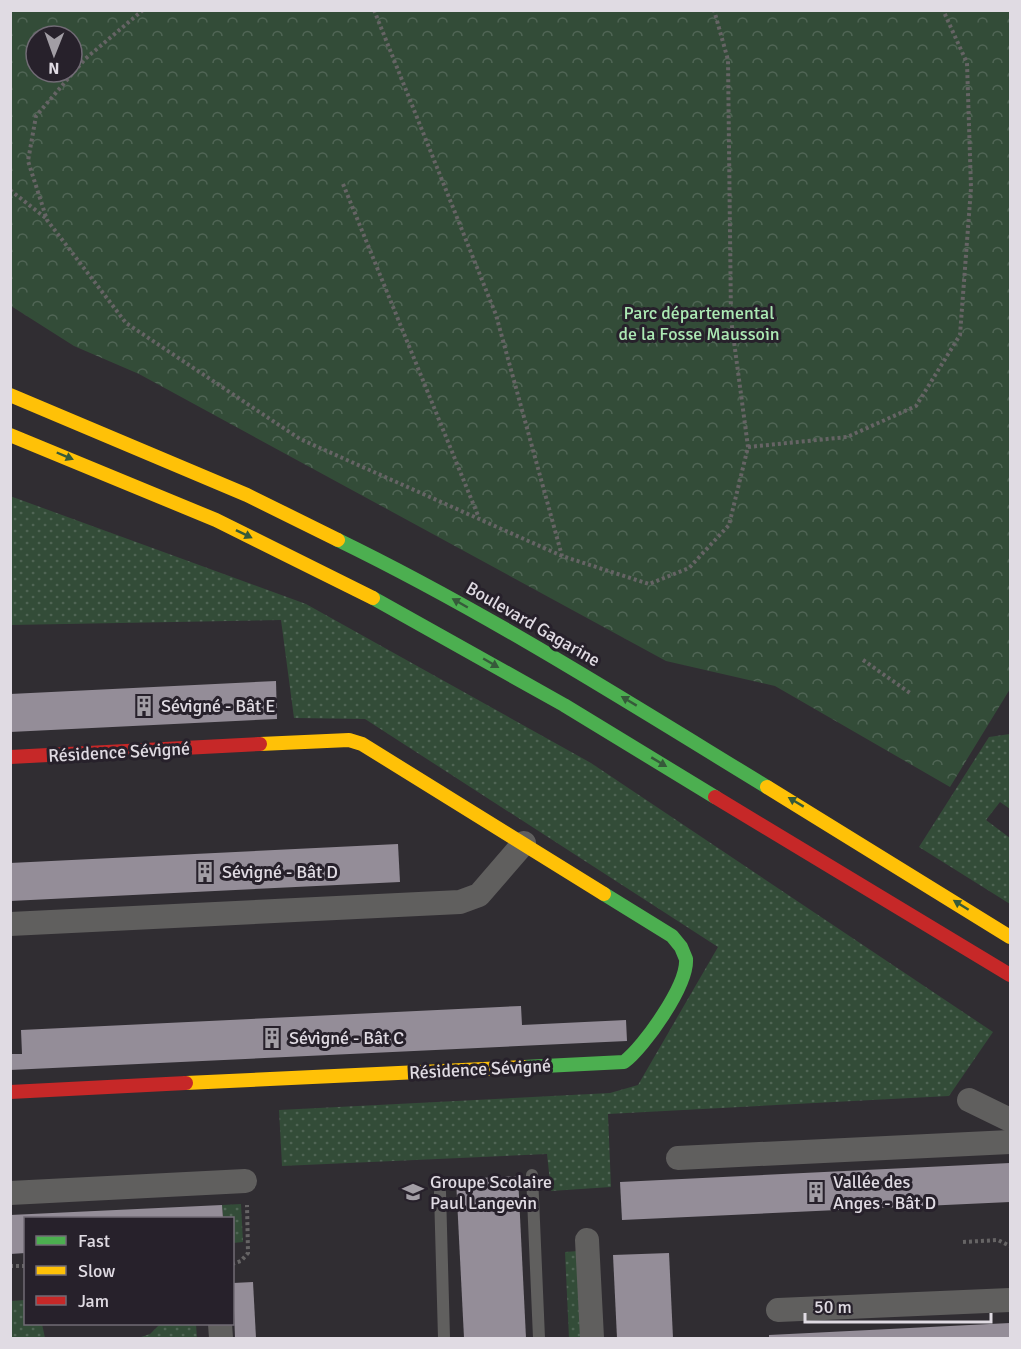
<svg xmlns="http://www.w3.org/2000/svg" width="1021" height="1349" viewBox="0 0 1021 1349" font-family="Signika,sans-serif">
	<style>
		.grass { fill: url(#grass-dots) }
		.park { fill: url(#park-crowns); fill-rule: evenodd }
		.building { fill: #948d98 }
		.lines { fill: none; stroke-linecap: round; stroke-linejoin: round }
		.path { stroke: #666465; stroke-width: 4; stroke-dasharray: 3 3; stroke-linecap: butt }
		.lane { stroke: #605f5e; stroke-width: 12 }
		.street { stroke: #605f5e; stroke-width: 24 }
		.fast { stroke: #4caf50; stroke-width: 14 }
		.slow { stroke: #ffc107; stroke-width: 14 }
		.jam { stroke: #c62828; stroke-width: 14 }
		.oneway { fill: #365a3a }
		.labels { text-anchor: middle; stroke-width: 6; stroke-linejoin: round; paint-order: stroke }
		.park-label { font-size: 18px; fill: #ace9b4; stroke: #27212b }
		.street-label { font-size: 18px; fill: #e0dbe3; stroke: #27212b }
		.poi-label { font-size: 18px; fill: #e0dbe3; stroke: #27212b; text-anchor: start }
	</style>
	<defs>
		<pattern id="grass-dots" width="8" height="8" patternUnits="userSpaceOnUse" patternTransform="scale(1.5)"><rect width="8" height="8" fill="#334c38"/><path d="M2 2h.1M6 6h.1" fill="none" stroke="#506555" stroke-width="1.8" stroke-linecap="round"/></pattern>
		<pattern id="park-crowns" width="20" height="18" patternUnits="userSpaceOnUse" patternTransform="scale(1.5)"><rect width="20" height="18" fill="#334c38"/><path d="M2 6a3 3 0 1 1 6 0M12 15a3 3 0 1 1 6 0" fill="none" stroke="#506555"/></pattern>
	</defs>
	<rect width="100%" height="100%" fill="#302d32"/>
	<!-- grass -->
	<g class="grass">
		<polygon points="10,496 306,604 591,763 993,1032 949,1096 608,1114 611,1187 551,1191 547,1154 282,1166 279,1110 610,1093 638,1085 718,947 365,719 294,718 281,620 11,625"/>
		<polygon points="1010,734 1010,809 1000,802 986,820 1010,838 1010,904 919,847 989,737"/>
		<polygon points="241,1204 243,1242 233,1243 232,1218 223,1218 222,1205"/>
		<polygon points="578,1251 583,1338 569,1338 565,1252"/>
		<polygon points="25,1300 26,1324 42,1324 45,1338 11,1338 11,1301"/>
		<polygon points="160,1324 196,1324 197,1338 138,1338 150,1334"/>
	</g>
	<!-- park -->
	<path class="park" d="M10,11H1010V689L950,787L775,686L666,661L139,374L74,346L11,306ZM36,36H72V72H36Z"/>
	<!-- building -->
	<g class="building">
		<polygon points="276,681 277,719 10,732 10,694"/>
		<polygon points="398,844 400,882 10,901 10,863"/>
		<polygon points="521,1006 522,1025 626,1020 627,1041 10,1070 10,1054 22,1054 21,1030"/>
		<polygon points="1010,1163 1010,1202 622,1220 620,1182"/>
		<polygon points="518,1176 526,1338 464,1338 456,1179"/>
		<polygon points="222,1205 223,1218 26,1218 26,1253 10,1254 10,1215"/>
		<polygon points="669,1253 673,1338 617,1338 613,1255"/>
		<polygon points="253,1282 256,1338 235,1338 233,1283"/>
		<polygon points="1010,1323 1010,1338 769,1338 769,1335"/>
	</g>
	<g class="lines">
		<!-- path -->
		<g class="path">
			<polyline points="143,10 85,59 36,116 28,161 47,220 126,323 300,439 562,556 649,584 689,568 729,525 748,447 731,319 728,60 714,10"/>
			<polyline points="374,10 496,315 562,556"/>
			<polyline points="343,184 479,518"/>
			<polyline points="10,190 47,219"/>
			<polyline points="748,447 847,437 916,406 960,335 971,188 967,63 943,10"/>
			<polyline points="863,660 910,693"/>
			<polyline points="963,1242 998,1240 1010,1246"/>
			<polyline points="232,1264 241,1261 248,1253 247,1205"/>
			<polyline points="10,1266 26,1266"/>
		</g>
		<!-- lane -->
		<g class="lane">
			<polyline points="532,1175 539,1338"/>
			<polyline points="440,1192 444,1338"/>
		</g>
		<!-- street -->
		<g class="street">
			<polyline points="10,924 460,902 479,895 524,843"/>
			<polyline points="969,1100 1010,1120"/>
			<polyline points="678,1158 1010,1142"/>
			<polyline points="10,1193 245,1181"/>
			<polyline points="587,1240 592,1338"/>
			<polyline points="778,1310 1010,1300"/>
			<polyline points="220,1324 221,1338"/>
		</g>
		<!-- fast -->
		<g class="fast">
			<path d="M338,540C486,612 626,701 767,787"/>
			<polyline points="373,598 564,705 715,797"/>
			<path d="M524,1067L624,1062C644,1047 688,985 686,959L681,947L672,936L604,894"/>
		</g>
		<!-- slow -->
		<g class="slow">
			<polyline points="10,395 247,495 338,540"/>
			<polyline points="10,435 216,520 373,598"/>
			<polyline points="260,744 349,740 362,744 604,894"/>
			<polyline points="767,787 1010,937"/>
			<polyline points="186,1083 524,1067"/>
		</g>
		<!-- jam -->
		<g class="jam">
			<polyline points="10,757 260,744"/>
			<polyline points="715,797 1010,975"/>
			<polyline points="10,1092 186,1083"/>
		</g>
	</g>
	<!-- one-way arrows -->
	<defs><path id="oneway-solid" d="M-6-.8H1V-3.2L6.5 0L1 3.2V.8H-6Z" transform="scale(1.5)"/></defs>
	<g class="oneway">
		<use href="#oneway-solid" transform="translate(65 456) rotate(23)"/>
		<use href="#oneway-solid" transform="translate(244 534) rotate(26)"/>
		<use href="#oneway-solid" transform="translate(460 603) rotate(-150)"/>
		<use href="#oneway-solid" transform="translate(491 663) rotate(30)"/>
		<use href="#oneway-solid" transform="translate(629 701) rotate(-149)"/>
		<use href="#oneway-solid" transform="translate(659 762) rotate(31)"/>
		<use href="#oneway-solid" transform="translate(796 802) rotate(-149)"/>
		<use href="#oneway-solid" transform="translate(961 905) rotate(-148)"/>
	</g>
	<!-- icons -->
	<defs>
		<symbol id="building-bare" viewBox="-9 -9 18 18"><path d="M-4-6H4V6H1V3H-1V6H-4ZM-2.5-4.3h1.7v1.8h-1.7ZM.8-4.3h1.7v1.8H.8ZM-2.5-1h1.7V.8h-1.7ZM.8-1h1.7V.8H.8Z" fill="#a29ea5" stroke="#27212b" stroke-width="2.5" paint-order="stroke"/></symbol>
		<symbol id="school-bare" viewBox="-9 -9 18 18"><path d="M0-5L7-2L0 1L-7-2ZM-4 1L0 2.5L4 1V4Q0 6-4 4Z" fill="#a29ea5" stroke="#27212b" stroke-width="2.5" paint-order="stroke"/></symbol>
	</defs>
	<g fill-rule="evenodd">
		<use href="#building-bare" x="129" y="691" width="30" height="30"/>
		<use href="#building-bare" x="190" y="857" width="30" height="30"/>
		<use href="#building-bare" x="257" y="1023" width="30" height="30"/>
		<use href="#school-bare" x="398" y="1177" width="30" height="30"/>
		<use href="#building-bare" x="801" y="1177" width="30" height="30"/>
	</g>
	<g class="labels">
		<!-- park labels -->
		<g class="park-label">
			<text x="699" y="319">Parc départemental<tspan x="699" dy="21">de la Fosse Maussoin</tspan></text>
		</g>
		<!-- street labels -->
		<g class="street-label">
			<text transform="translate(533 624) rotate(30)" y="6">Boulevard Gagarine</text>
			<text transform="translate(119 752) rotate(-3)" y="6">Résidence Sévigné</text>
			<text transform="translate(480 1069) rotate(-3)" y="6">Résidence Sévigné</text>
		</g>
		<!-- poi labels -->
		<g class="poi-label">
			<text x="161" y="712">Sévigné - Bât E</text>
			<text x="222" y="878">Sévigné - Bât D</text>
			<text x="289" y="1044">Sévigné - Bât C</text>
			<text x="430" y="1188">Groupe Scolaire<tspan x="430" dy="21">Paul Langevin</tspan></text>
			<text x="833" y="1188">Vallée des<tspan x="833" dy="21">Anges - Bât D</tspan></text>
		</g>
	</g>
	<!-- border -->
	<rect width="1021" height="1349" fill="none" stroke="#e0dbe3" stroke-width="24"/>
	<!-- legend -->
	<rect x="24" y="1217" width="210" height="108" fill="#27212b" stroke="#716b75" stroke-width="1.5"/>
	<rect x="36" y="1236" width="30" height="9" fill="#4caf50" stroke="#716b75" stroke-width="1.5"/>
	<text x="78" y="1247" font-size="18" fill="#e0dbe3">Fast</text>
	<rect x="36" y="1266" width="30" height="9" fill="#ffc107" stroke="#716b75" stroke-width="1.5"/>
	<text x="78" y="1277" font-size="18" fill="#e0dbe3">Slow</text>
	<rect x="36" y="1296" width="30" height="9" fill="#c62828" stroke="#716b75" stroke-width="1.5"/>
	<text x="78" y="1307" font-size="18" fill="#e0dbe3">Jam</text>
	<!-- north arrow -->
	<g transform="translate(54 54) rotate(181)"><circle r="28" fill="#27212b" stroke="#716b75" stroke-width="1.5"/>
	<path d="M0-4.5L10 22L0 15L-10 22Z" fill="#a29ea5"/>
	<text y="-9" font-size="16" font-weight="bold" text-anchor="middle" fill="#e0dbe3">N</text>
	</g>
	<!-- scale -->
	<path d="M805 1313v9h186v-9" fill="none" stroke="#e0dbe3" stroke-width="3"/>
	<text x="814" y="1313" font-size="18" fill="#e0dbe3" stroke="#27212b" stroke-width="4.5" paint-order="stroke">50 m</text>
</svg>
